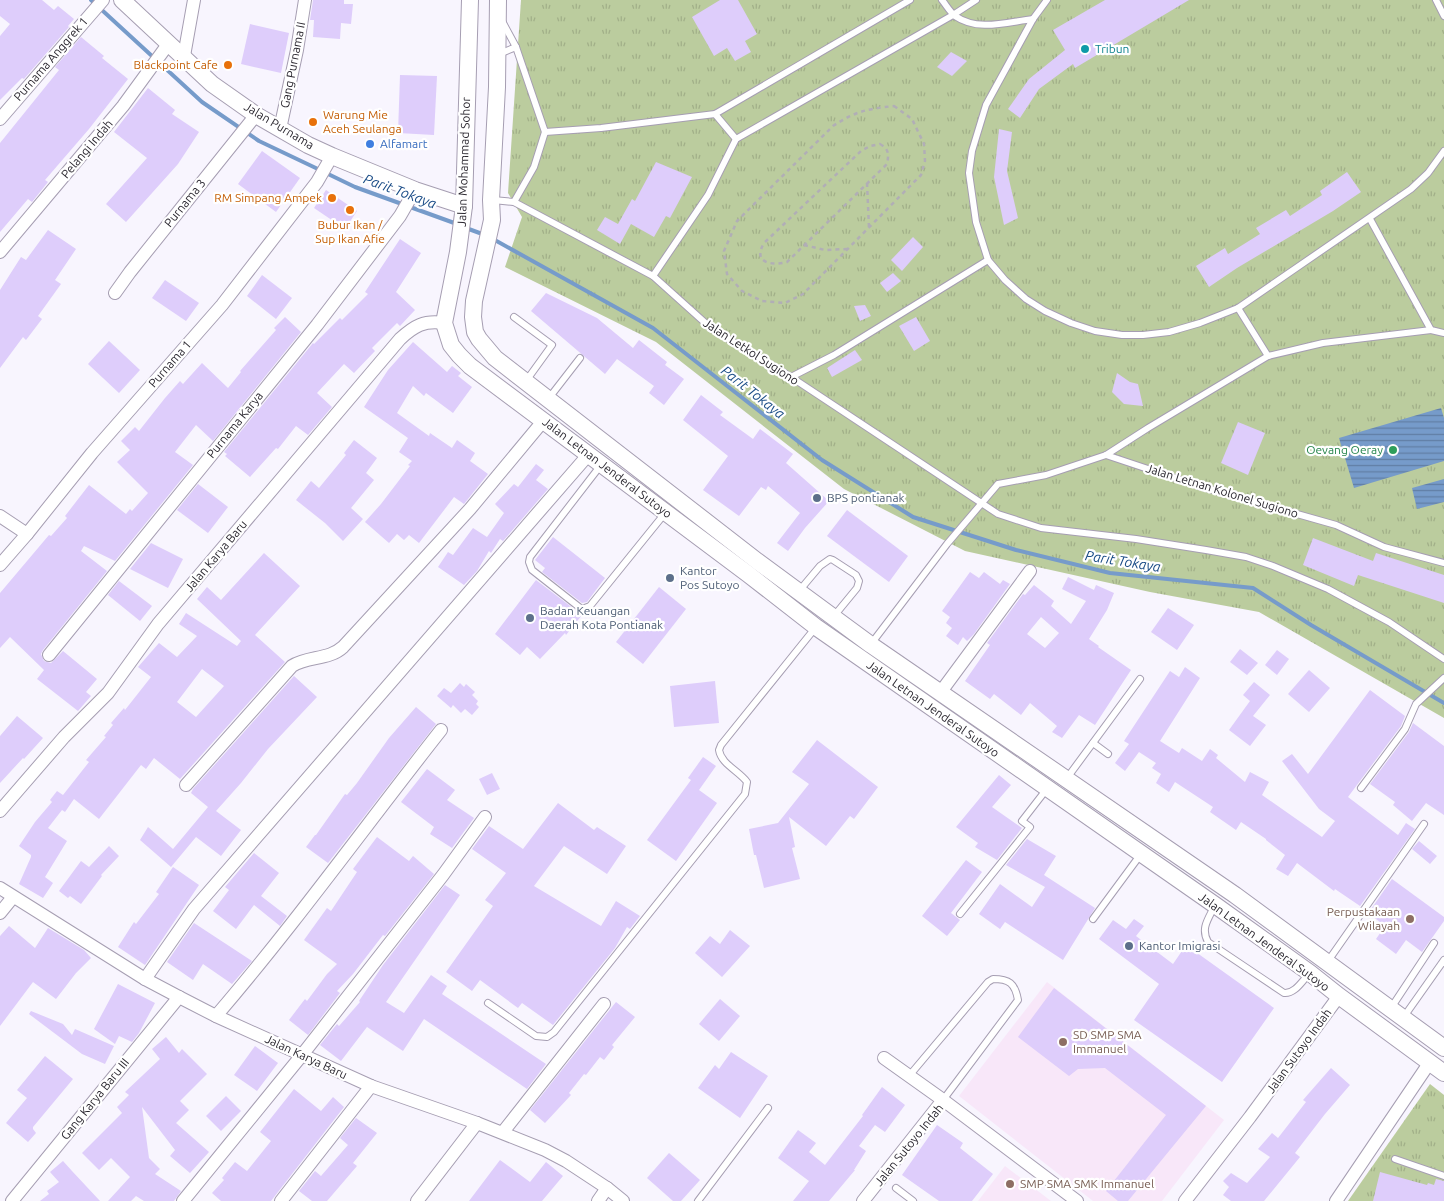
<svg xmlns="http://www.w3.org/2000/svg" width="1444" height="1201" viewBox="0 0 1444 1201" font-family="Ubuntu,sans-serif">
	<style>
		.education { fill: #f8e7f9 }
		.park { fill: url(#park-tufts) }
		.water { fill: url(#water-rules) }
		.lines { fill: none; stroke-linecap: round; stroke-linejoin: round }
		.stream { stroke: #769bca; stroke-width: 4 }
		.building { fill: #decdfb; fill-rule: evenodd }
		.service-casing { stroke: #a69eb2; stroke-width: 8 }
		.minor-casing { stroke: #a69eb2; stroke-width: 14 }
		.tertiary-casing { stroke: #a69eb2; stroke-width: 18 }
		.path { stroke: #b1aeb6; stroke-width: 2.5; stroke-dasharray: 4 4; stroke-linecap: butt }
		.service { stroke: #fff; stroke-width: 6 }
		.minor { stroke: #fff; stroke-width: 12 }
		.tertiary { stroke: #fff; stroke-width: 16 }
		.culture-dot { fill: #0f9aa8; stroke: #fff; stroke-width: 2 }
		.food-dot { fill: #e8710a; stroke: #fff; stroke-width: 2 }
		.shop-dot { fill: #3f7fe0; stroke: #fff; stroke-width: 2 }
		.leisure-dot { fill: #2e9e5b; stroke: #fff; stroke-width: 2 }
		.service-dot { fill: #5c6f8a; stroke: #fff; stroke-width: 2 }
		.education-dot { fill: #8d6e63; stroke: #fff; stroke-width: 2 }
		.labels { text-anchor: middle; stroke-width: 4.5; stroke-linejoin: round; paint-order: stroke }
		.culture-label { font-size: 12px; fill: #0d838f; stroke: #fff; text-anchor: start }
		.street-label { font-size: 12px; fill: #2a272f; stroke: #fff }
		.food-label { font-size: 12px; fill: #c56008; stroke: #fff; text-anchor: end }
		.shop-label { font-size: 12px; fill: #366cbe; stroke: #fff; text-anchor: start }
		.leisure-label { font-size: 12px; fill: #27864d; stroke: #fff; text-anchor: end }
		.service-label { font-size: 12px; fill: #4e5e75; stroke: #fff; text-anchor: start }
		.education-label { font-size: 12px; fill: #785e54; stroke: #fff; text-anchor: start }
		.water-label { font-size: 14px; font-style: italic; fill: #194b86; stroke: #fff }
	</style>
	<defs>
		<pattern id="park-tufts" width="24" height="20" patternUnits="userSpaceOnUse" patternTransform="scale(1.25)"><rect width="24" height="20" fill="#bbcc9e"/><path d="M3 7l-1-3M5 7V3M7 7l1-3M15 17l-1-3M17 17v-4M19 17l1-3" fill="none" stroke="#a1af88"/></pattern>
		<pattern id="water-rules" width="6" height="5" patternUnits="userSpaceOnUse" patternTransform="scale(1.25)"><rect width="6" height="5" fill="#769bca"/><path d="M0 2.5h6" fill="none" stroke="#617ea4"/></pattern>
	</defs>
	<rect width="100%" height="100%" fill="#f8f5fe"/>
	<!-- education -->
	<g class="education">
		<polygon points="1047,982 1224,1120 1162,1201 1093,1201 959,1096"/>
		<polygon points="1005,1166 1051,1201 978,1201"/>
	</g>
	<!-- park -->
	<g class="park">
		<polygon points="521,0 1444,0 1444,718 1259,612 1150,592 965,551 844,489 656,342 505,267 522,217 508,193"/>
		<polygon points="1430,1084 1444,1095 1444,1201 1348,1201"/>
	</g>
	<!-- water -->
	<g class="water">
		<polygon points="1441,408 1444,418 1444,461 1354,488 1339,438"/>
		<polygon points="1444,479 1444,502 1417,509 1412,488"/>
	</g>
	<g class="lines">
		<!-- stream -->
		<g class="stream">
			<polyline points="91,0 202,102 259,141 320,170"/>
			<polyline points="326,173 355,187 457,224"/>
			<polyline points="466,228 485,235"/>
			<polyline points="493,239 653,328 822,460 913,517 1016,550 1110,573 1253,588 1311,625 1444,703"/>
		</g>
	</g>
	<!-- building -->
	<g class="building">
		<polygon points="0,0 42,0 54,10 58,6 74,19 68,26 69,27 24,79 22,78 0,100 0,36 10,24 0,16"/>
		<polygon points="313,0 344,0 344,4 353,4 351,24 341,23 340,39 313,37 314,20 310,20"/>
		<polygon points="720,0 738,0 757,34 745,41 751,52 735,61 727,48 714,56 692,17"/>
		<polygon points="1105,0 1189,0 1075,68 1073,64 1039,89 1020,118 1008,109 1029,79 1065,50 1053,30"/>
		<polygon points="250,24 289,33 281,73 241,64"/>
		<polygon points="81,37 104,56 102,58 128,79 89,129 45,180 48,182 32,202 28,199 0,232 0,143 59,70 55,67"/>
		<polygon points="951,52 967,61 952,76 937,67"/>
		<polygon points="400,75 437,76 434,135 398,133"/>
		<polygon points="148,88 175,110 172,114 199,132 178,164 126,222 106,204 147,158 114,132"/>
		<polygon points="999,129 1012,132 1007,171 1018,218 1004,225 994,177"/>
		<polygon points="262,151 300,178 276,212 238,184"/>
		<polygon points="656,162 692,177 670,218 666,216 654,237 631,224 620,244 597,230 605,217 618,224 632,199 635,201"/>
		<polygon points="1347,172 1361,192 1333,211 1237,268 1209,287 1196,266 1225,248 1228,254 1260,234 1256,228 1286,210 1290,216 1322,195 1320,191"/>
		<polygon points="326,190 357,211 345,229 314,208"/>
		<polygon points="48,230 76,249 55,280 61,284 38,316 42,319 26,340 23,337 0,368 0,290 21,257 26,260"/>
		<polygon points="913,237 923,247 902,271 891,260"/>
		<polygon points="400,239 421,253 396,292 415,310 400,326 397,323 372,348 375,351 354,373 344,364 317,393 332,407 308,435 296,426 278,449 276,448 250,477 225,456 227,454 224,452 313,343 314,344 340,318 342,320 368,294 365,292"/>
		<polygon points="893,273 901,281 887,292 880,283"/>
		<polygon points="262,275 292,298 276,319 247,296"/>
		<polygon points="165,280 199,303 186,321 152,298"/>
		<polygon points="546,293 597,318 633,348 639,340 667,362 665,365 684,379 664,405 649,393 654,386 617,359 605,374 531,311"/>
		<polygon points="865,305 871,316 860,321 854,306"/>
		<polygon points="285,317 301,332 213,441 196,425 175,452 193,465 115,561 84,546 81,551 107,571 43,650 41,654 44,661 51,663 63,651 97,679 86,692 91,696 78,711 37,679 44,670 10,637 0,648 0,593 49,535 51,536 67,518 65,516 89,485 126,514 130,509 132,511 148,493 117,462 130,450 121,441 135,427 139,431 165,398 180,381 183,384 202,363 228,388 241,372 240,371 276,330 274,328"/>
		<polygon points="916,317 930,341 914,351 899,326"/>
		<polygon points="109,341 140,370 119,393 88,364"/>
		<polygon points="413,342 447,372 452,366 461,373 458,376 472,387 453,413 426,393 424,396 413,386 397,413 429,436 430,433 452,448 457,440 475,453 470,461 488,474 464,504 454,497 419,543 409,535 404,540 397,534 389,543 365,522 381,504 410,466 408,465 412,461 399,452 408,438 364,407 388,370"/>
		<polygon points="855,350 862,360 832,377 827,368"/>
		<polygon points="1117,373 1130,382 1138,384 1143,406 1124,404 1112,392"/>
		<polygon points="701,395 723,412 720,415 753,439 760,429 793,454 786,463 829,501 805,528 788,551 777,543 800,513 768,486 766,490 761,487 739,516 703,490 728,456 683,420"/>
		<polygon points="1238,422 1265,433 1248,475 1221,463"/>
		<polygon points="354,440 377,458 366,473 374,480 351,508 363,519 343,541 325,523 296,500 311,481 319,488 346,455 344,453"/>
		<polygon points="536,464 544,470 536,480 548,489 503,541 500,539 491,553 489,551 477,571 464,585 438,567 448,552 453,555 473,528 487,537 504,513 495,504 514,484 518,487"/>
		<polygon points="198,484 228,507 208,533 177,510"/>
		<polygon points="847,510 908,556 889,582 827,536"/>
		<polygon points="553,537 605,578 587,602 582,603 542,572 545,568 535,560"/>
		<polygon points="1313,538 1373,561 1376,553 1444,575 1444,603 1358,575 1354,586 1303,565"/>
		<polygon points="151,543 183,559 168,588 130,569"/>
		<path d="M264,553L300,586L255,635L285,662L180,779L154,758L146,769L141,765L99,819L74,799L65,812L62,810L48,828L67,841L45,877L53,883L43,898L19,884L31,857V855L19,846L35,822L52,802L50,800L57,791L63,795L89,762L86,760L106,737L104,736L113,725L111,723L124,708L125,710L151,677L138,667L159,643L177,657L197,636L179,624L186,613L237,646L241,641L197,599L207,587L221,600ZM202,669L224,686L196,717L177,702Z"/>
		<polygon points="970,572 979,578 984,572 1000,584 1003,580 1010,584 974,634 967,641 963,637 958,645 946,636 952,628 946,623 950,617 942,611"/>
		<path d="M1068,577L1094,590L1096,585L1114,593L1107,610L1089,639L1099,646L1098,647L1131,670L1095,725L1079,715L1062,738L1052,732L1057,726L1030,703L1021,715L994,694L990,699L965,681L990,645L987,643L1023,594L1025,595L1034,585L1054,601L1051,606L1071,624L1086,601L1062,589ZM1041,617L1059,633L1045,648L1027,634Z"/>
		<polygon points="536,580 582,615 566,635 565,633 540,659 527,647 520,655 495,634"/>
		<polygon points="119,581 152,606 140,621 108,595"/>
		<polygon points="659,587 686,609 643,664 616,642"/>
		<polygon points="1168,608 1194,625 1177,650 1151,632"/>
		<polygon points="1240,649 1258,663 1247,675 1230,662"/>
		<polygon points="1277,650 1289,659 1277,675 1265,665"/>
		<polygon points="1185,667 1200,678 1160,741 1179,753 1182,748 1202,761 1210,749 1218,755 1216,758 1245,782 1250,772 1269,782 1262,795 1322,837 1335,821 1319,809 1282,761 1292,754 1308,774 1370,690 1405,716 1401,726 1348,797 1398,835 1406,823 1415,829 1360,906 1335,889 1334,891 1297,863 1288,876 1276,869 1285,855 1266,840 1266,839 1241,822 1236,830 1210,812 1213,807 1175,782 1169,792 1156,783 1161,774 1152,768 1156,763 1139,752 1125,771 1115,763 1129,744 1124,741 1170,671 1179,677"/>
		<polygon points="1309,670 1330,688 1309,712 1288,694"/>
		<polygon points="294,676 317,697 268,749 241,783 216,811 241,830 221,856 196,837 171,867 140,840 148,827 173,849 208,807 191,793 193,789"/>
		<polygon points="715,681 719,723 674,727 670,686"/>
		<polygon points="1254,682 1270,695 1253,716 1266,725 1250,746 1229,730 1250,701 1243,695"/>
		<polygon points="460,683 464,687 466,684 475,692 472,695 478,701 476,704 479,707 472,715 465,709 461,713 453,705 451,708 437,696 444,688 451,693"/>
		<polygon points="416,707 436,724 328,863 306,847 315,835 316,835 345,794 347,795 357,783 389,738"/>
		<polygon points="17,716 43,738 24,759 23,758 0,783 0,736"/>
		<polygon points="1413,723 1444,746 1444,815 1426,803 1412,821 1393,805 1395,802 1370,784 1409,732"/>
		<polygon points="817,740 878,787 854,819 850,816 826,846 789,817 795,847 792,848 800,879 764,888 756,855 754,855 749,829 778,823 809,784 792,772"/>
		<polygon points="703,757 716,766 699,790 717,803 676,861 647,840 691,780 688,778"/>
		<polygon points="427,769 455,790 447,800 474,818 452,848 430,834 434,827 401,802"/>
		<polygon points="492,773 500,789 487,795 479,779"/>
		<polygon points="999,775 1011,785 992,807 1022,828 997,860 975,847 978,843 956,827"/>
		<polygon points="558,803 594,830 597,827 626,846 607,874 564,846 534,886 601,926 616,901 640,916 630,929 627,927 615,948 553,1025 522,1003 518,1008 480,980 472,991 446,972 493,906 485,900 506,873 472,849 489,826 523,849"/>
		<polygon points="377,837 409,861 413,856 434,874 385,936 383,935 353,974 337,991 340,993 308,1035 289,1020 305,999 307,1001 327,974 337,964 304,940 327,908 331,911 357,872 353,869"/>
		<polygon points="1027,839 1056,856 1044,875 1095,908 1063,960 1005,922 1000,929 979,914 1000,884 1032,907 1045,887 1006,865"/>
		<polygon points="1419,841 1437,856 1430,864 1412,849"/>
		<polygon points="109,846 119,856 101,875 102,876 81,904 70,896 68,898 59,891 81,861 89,867"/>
		<polygon points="254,853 279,873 261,896 287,916 280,926 254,905 236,929 213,911 229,890 225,887"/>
		<polygon points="966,860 982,872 951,913 960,920 947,936 922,916"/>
		<polygon points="173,867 199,885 145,965 118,947 134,922 136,924 159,894 156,892"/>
		<polygon points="1392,879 1444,917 1444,921 1422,952 1406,940 1396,954 1376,939 1385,926 1371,915 1372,914 1369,912"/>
		<polygon points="445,885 460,895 386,1002 404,1013 431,975 447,986 442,994 546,1064 527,1089 424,1019 403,1051 367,1027 341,1061 320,1045 337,1024 339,1026 360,1002 359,1001 383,965"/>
		<polygon points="1134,919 1144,926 1136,936 1173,964 1186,945 1274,1008 1222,1082 1134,1020 1159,984 1099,939 1113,920 1126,929"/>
		<polygon points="194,923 252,961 232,984 203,964 193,980 167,962"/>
		<polygon points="9,926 35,948 48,928 84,950 91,958 76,973 56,999 33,982 0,1026 0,936"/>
		<polygon points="730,930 750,946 722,977 695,953 710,936 720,944"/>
		<polygon points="118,984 155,1003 139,1033 132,1042 119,1036 115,1044 94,1029"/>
		<polygon points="1054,988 1206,1106 1128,1201 1118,1201 1106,1191 1166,1115 1105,1068 1078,1069 1069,1076 1018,1037"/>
		<polygon points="720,999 740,1016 719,1041 699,1024"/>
		<polygon points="616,1002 635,1017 612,1045 614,1047 604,1060 600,1057 586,1075 584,1074 569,1093 571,1095 545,1123 530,1110"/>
		<polygon points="31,1011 63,1024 72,1035 75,1029 114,1046 105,1064 82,1054 29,1014"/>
		<polygon points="166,1037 179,1053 182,1049 207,1074 180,1101 189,1110 176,1123 209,1152 190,1173 170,1156 175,1150 142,1107 149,1158 160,1169 155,1174 181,1191 174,1201 144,1201 136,1196 131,1201 108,1201 130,1177 111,1158 99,1170 82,1153 122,1113 117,1107 129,1095 125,1092 160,1059 152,1049"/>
		<polygon points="255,1046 278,1063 257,1091 234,1075"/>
		<polygon points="731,1052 768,1076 740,1118 698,1088 715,1065 719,1069"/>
		<polygon points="45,1056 73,1079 33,1127 33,1129 36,1133 28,1142 6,1123 27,1098 17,1090"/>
		<polygon points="1331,1068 1350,1085 1325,1114 1295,1153 1300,1157 1264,1201 1231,1201 1223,1195 1229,1187 1223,1181 1231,1173 1247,1183 1270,1157 1258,1149 1272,1133 1278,1138 1306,1102 1303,1100"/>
		<polygon points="882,1087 905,1105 885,1132 875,1125 859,1146 866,1151 854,1170 855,1170 829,1201 793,1201 809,1181 778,1158 798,1130 816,1143 809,1152 825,1165 863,1116 862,1115"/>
		<polygon points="294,1089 321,1111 333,1097 344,1107 271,1201 221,1201 212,1193 224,1180 222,1178 235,1162 247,1171 271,1141 260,1132"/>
		<polygon points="226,1096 241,1111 221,1131 206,1116"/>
		<polygon points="356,1118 377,1133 353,1163 357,1166 327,1201 312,1201 299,1191 315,1171 321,1176 348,1145 340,1138"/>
		<polygon points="937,1125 963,1143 960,1148 993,1174 972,1201 939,1201 902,1175"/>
		<polygon points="669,1153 700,1180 681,1201 673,1201 647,1178"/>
		<polygon points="500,1160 530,1182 546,1162 563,1176 542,1201 469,1201"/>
		<polygon points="63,1161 72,1171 100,1201 40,1201 49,1194 47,1191 59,1182 50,1172"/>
		<polygon points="1380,1172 1427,1185 1428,1183 1434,1185 1436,1179 1444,1181 1444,1201 1373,1201"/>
	</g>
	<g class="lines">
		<defs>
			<g id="service">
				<path d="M942,0C946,5 950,12 955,16C978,32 1007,22 1033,19"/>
				<polyline points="1047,0 1033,19 986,105 972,151 969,173 976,222 988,260 1005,280 1026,299 1045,311 1071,323 1095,331 1122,335 1143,335 1169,332 1200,323 1238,308 1411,189 1428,173 1444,151"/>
				<polyline points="1436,0 1444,16"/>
				<polyline points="502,21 516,47 545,132 601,128 715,114 910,0"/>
				<polyline points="499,54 516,47"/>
				<polyline points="715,114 736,139"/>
				<polyline points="493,200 514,202 653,276 712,329 791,377 998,514 1041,528 1136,539 1206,550 1246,557 1273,566 1328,589 1389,622 1444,659"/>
				<polyline points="514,202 534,167 545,132"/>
				<polyline points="1370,219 1431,330 1444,333"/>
				<polyline points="653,276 708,195 736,139 953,15 976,0"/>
				<polyline points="1238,308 1268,356"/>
				<polyline points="514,317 552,345 526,381"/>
				<polyline points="791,377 834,355 988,260"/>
				<polyline points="549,398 580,358"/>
				<polyline points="1106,455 1202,487 1336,525 1384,547 1444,563"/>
				<polyline points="601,465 530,557 529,562 532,570 579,607 582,609 590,606 666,512"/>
				<polyline points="799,591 820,566 830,559 833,560 856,575 859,581 857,588 834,616"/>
				<polyline points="871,644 947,544 998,484 1046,475 1106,455 1148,428 1268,356 1323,343 1431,330"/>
				<polyline points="1093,743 1108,754"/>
				<polyline points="1067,778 1140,679"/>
				<polyline points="1361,788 1405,729 1416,704 1444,678"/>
				<path d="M1215,905C1209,918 1200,928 1208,942L1284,993C1295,994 1302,981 1309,974"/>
				<polyline points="960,914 1030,827 1022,821 1046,790"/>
				<polyline points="1093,919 1141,854"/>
				<polyline points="1328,961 1424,824"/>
				<path d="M488,1003L536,1036L547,1037L554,1032L745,794L747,782C739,771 721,764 719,750L721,745L816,627"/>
				<polyline points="1391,1008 1434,943"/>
				<polyline points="1403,1018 1444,960"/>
				<path d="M909,1076L988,982L993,979C1009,979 1015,983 1018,1000L943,1100"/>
				<polyline points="1395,1159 1444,1176"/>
				<polyline points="896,1188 913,1201"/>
				<polyline points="698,1201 768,1108"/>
			</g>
			<g id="minor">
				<polyline points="184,56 194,0"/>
				<polyline points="0,119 103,0"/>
				<polyline points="280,129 297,50 305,0"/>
				<polyline points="0,252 123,106 169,43"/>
				<polyline points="115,293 130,272 256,115"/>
				<polyline points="0,516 27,534"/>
				<polyline points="0,565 27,534 92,453 222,305 317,182 332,156"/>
				<polyline points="49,655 317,325 400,216 415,190"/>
				<polyline points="940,693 1030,571"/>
				<path d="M186,785L292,666C308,656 329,660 343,647L470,509L544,420"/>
				<path d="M0,811L64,737L108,693L158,624L400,339C414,326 424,320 444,323"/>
				<polyline points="0,888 145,979 179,997 216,1016 371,1086 477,1123 545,1150 566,1161 607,1188 623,1201"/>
				<polyline points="0,913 13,897"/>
				<polyline points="145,979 194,909 589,454"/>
				<path d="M216,1016C295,924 366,825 441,730"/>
				<polyline points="884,1058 943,1100"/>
				<polyline points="503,1132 604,1004"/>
				<polyline points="12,1201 179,997"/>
				<polyline points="183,1201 302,1055 443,875 485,817"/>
				<polyline points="281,1201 371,1086"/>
				<polyline points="417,1201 477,1123"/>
				<polyline points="598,1201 607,1188"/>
				<polyline points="863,1201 943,1100 1077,1201"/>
				<polyline points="1185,1201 1250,1117 1339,996"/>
				<polyline points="1336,1201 1430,1062"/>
			</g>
			<g id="tertiary">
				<polyline points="122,0 212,84 256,115 308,145 332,156 415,190 464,206"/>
				<polyline points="470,0 464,206 458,252 444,323 451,345 459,355 470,366 748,574 816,627 1215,905 1310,973 1339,996 1444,1073"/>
				<polyline points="498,0 497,87 491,200 492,220 474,301 473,317 475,332 479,339 495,358 757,561 871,645 1235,895 1444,1048"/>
			</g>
		</defs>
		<!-- service casing -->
		<use href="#service" class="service-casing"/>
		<!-- minor casing -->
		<use href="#minor" class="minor-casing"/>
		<!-- tertiary casing -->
		<use href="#tertiary" class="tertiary-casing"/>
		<!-- path -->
		<g class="path">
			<path d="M894,106L912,119L924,144L925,161L921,175L803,294L785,303L762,301L742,291L727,274L724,251L737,221L833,126C856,111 867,109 894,106Z"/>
			<path d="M880,144C889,149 889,154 887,164L787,262C772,266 752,263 764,243L861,151L870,146Z"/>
			<polyline points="867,183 869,228"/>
			<polyline points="804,245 825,250 847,249"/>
		</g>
		<!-- service -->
		<use href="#service" class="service"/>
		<!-- minor -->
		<use href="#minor" class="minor"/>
		<!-- tertiary -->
		<use href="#tertiary" class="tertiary"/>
	</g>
	<!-- markers -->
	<circle class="culture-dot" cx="1085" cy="49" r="5"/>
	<g class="food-dot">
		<circle cx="228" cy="65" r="5"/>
		<circle cx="313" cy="122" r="5"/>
		<circle cx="332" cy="198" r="5"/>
		<circle cx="350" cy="210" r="5"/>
	</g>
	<circle class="shop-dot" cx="370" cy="144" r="5"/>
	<circle class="leisure-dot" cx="1393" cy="450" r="5"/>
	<g class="service-dot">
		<circle cx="817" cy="498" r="5"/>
		<circle cx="670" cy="578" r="5"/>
		<circle cx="530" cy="618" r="5"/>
		<circle cx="1129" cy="946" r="5"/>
	</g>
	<g class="education-dot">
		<circle cx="1410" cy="919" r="5"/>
		<circle cx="1063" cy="1042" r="5"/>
		<circle cx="1010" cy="1184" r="5"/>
	</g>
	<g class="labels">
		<!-- culture labels -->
		<g class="culture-label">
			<text x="1095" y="53">Tribun</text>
		</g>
		<!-- street labels -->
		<g class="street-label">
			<text transform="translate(51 59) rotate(-49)" y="4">Purnama Anggrek 1</text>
			<text transform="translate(293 65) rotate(-79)" y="4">Gang Purnama II</text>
			<text transform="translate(279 126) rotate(31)" y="4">Jalan Purnama</text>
			<text transform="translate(87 149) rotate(-50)" y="4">Pelangi Indah</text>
			<text transform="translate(464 162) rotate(-88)" y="4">Jalan Mohammad Sohor</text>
			<text transform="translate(185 203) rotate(-51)" y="4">Purnama 3</text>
			<text transform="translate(751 352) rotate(33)" y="4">Jalan Letkol Sugiono</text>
			<text transform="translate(170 364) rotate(-49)" y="4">Purnama 1</text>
			<text transform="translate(235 425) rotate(-51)" y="4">Purnama Karya</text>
			<text transform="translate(607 468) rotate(37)" y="4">Jalan Letnan Jenderal Sutoyo</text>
			<text transform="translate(1222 491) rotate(17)" y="4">Jalan Letnan Kolonel Sugiono</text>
			<text transform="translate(216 556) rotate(-50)" y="4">Jalan Karya Baru</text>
			<text transform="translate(933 709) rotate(35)" y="4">Jalan Letnan Jenderal Sutoyo</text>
			<text transform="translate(1264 942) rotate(36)" y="4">Jalan Letnan Jenderal Sutoyo</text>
			<text transform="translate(1299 1051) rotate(-54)" y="4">Jalan Sutoyo Indah</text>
			<text transform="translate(306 1057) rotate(25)" y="4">Jalan Karya Baru</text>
			<text transform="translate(95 1099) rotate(-51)" y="4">Gang Karya Baru III</text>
			<text transform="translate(909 1145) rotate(-51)" y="4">Jalan Sutoyo Indah</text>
		</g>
		<!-- food labels -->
		<g class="food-label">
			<text x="218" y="69">Blackpoint Cafe</text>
			<text x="323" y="119" text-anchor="start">Warung Mie<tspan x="323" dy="14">Aceh Seulanga</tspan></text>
			<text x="322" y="202">RM Simpang Ampek</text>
			<text x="350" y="229" text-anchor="middle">Bubur Ikan /<tspan x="350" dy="14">Sup Ikan Afie</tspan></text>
		</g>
		<!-- shop labels -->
		<g class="shop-label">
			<text x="380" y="148">Alfamart</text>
		</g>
		<!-- leisure labels -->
		<g class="leisure-label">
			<text x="1383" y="454">Oevang Oeray</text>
		</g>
		<!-- service labels -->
		<g class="service-label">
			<text x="827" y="502">BPS pontianak</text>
			<text x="680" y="575">Kantor<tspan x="680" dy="14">Pos Sutoyo</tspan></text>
			<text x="540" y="615">Badan Keuangan<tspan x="540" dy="14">Daerah Kota Pontianak</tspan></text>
			<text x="1139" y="950">Kantor Imigrasi</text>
		</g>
		<!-- education labels -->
		<g class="education-label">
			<text x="1400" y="916" text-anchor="end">Perpustakaan<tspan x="1400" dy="14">Wilayah</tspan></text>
			<text x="1073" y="1039">SD SMP SMA<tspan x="1073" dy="14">Immanuel</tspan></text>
			<text x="1020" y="1188">SMP SMA SMK Immanuel</text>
		</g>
		<!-- water labels -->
		<g class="water-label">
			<text transform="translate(400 191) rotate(20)" y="5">Parit Tokaya</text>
			<text transform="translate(753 392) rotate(38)" y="5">Parit Tokaya</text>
			<text transform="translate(1123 561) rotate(9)" y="5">Parit Tokaya</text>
		</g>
	</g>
</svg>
